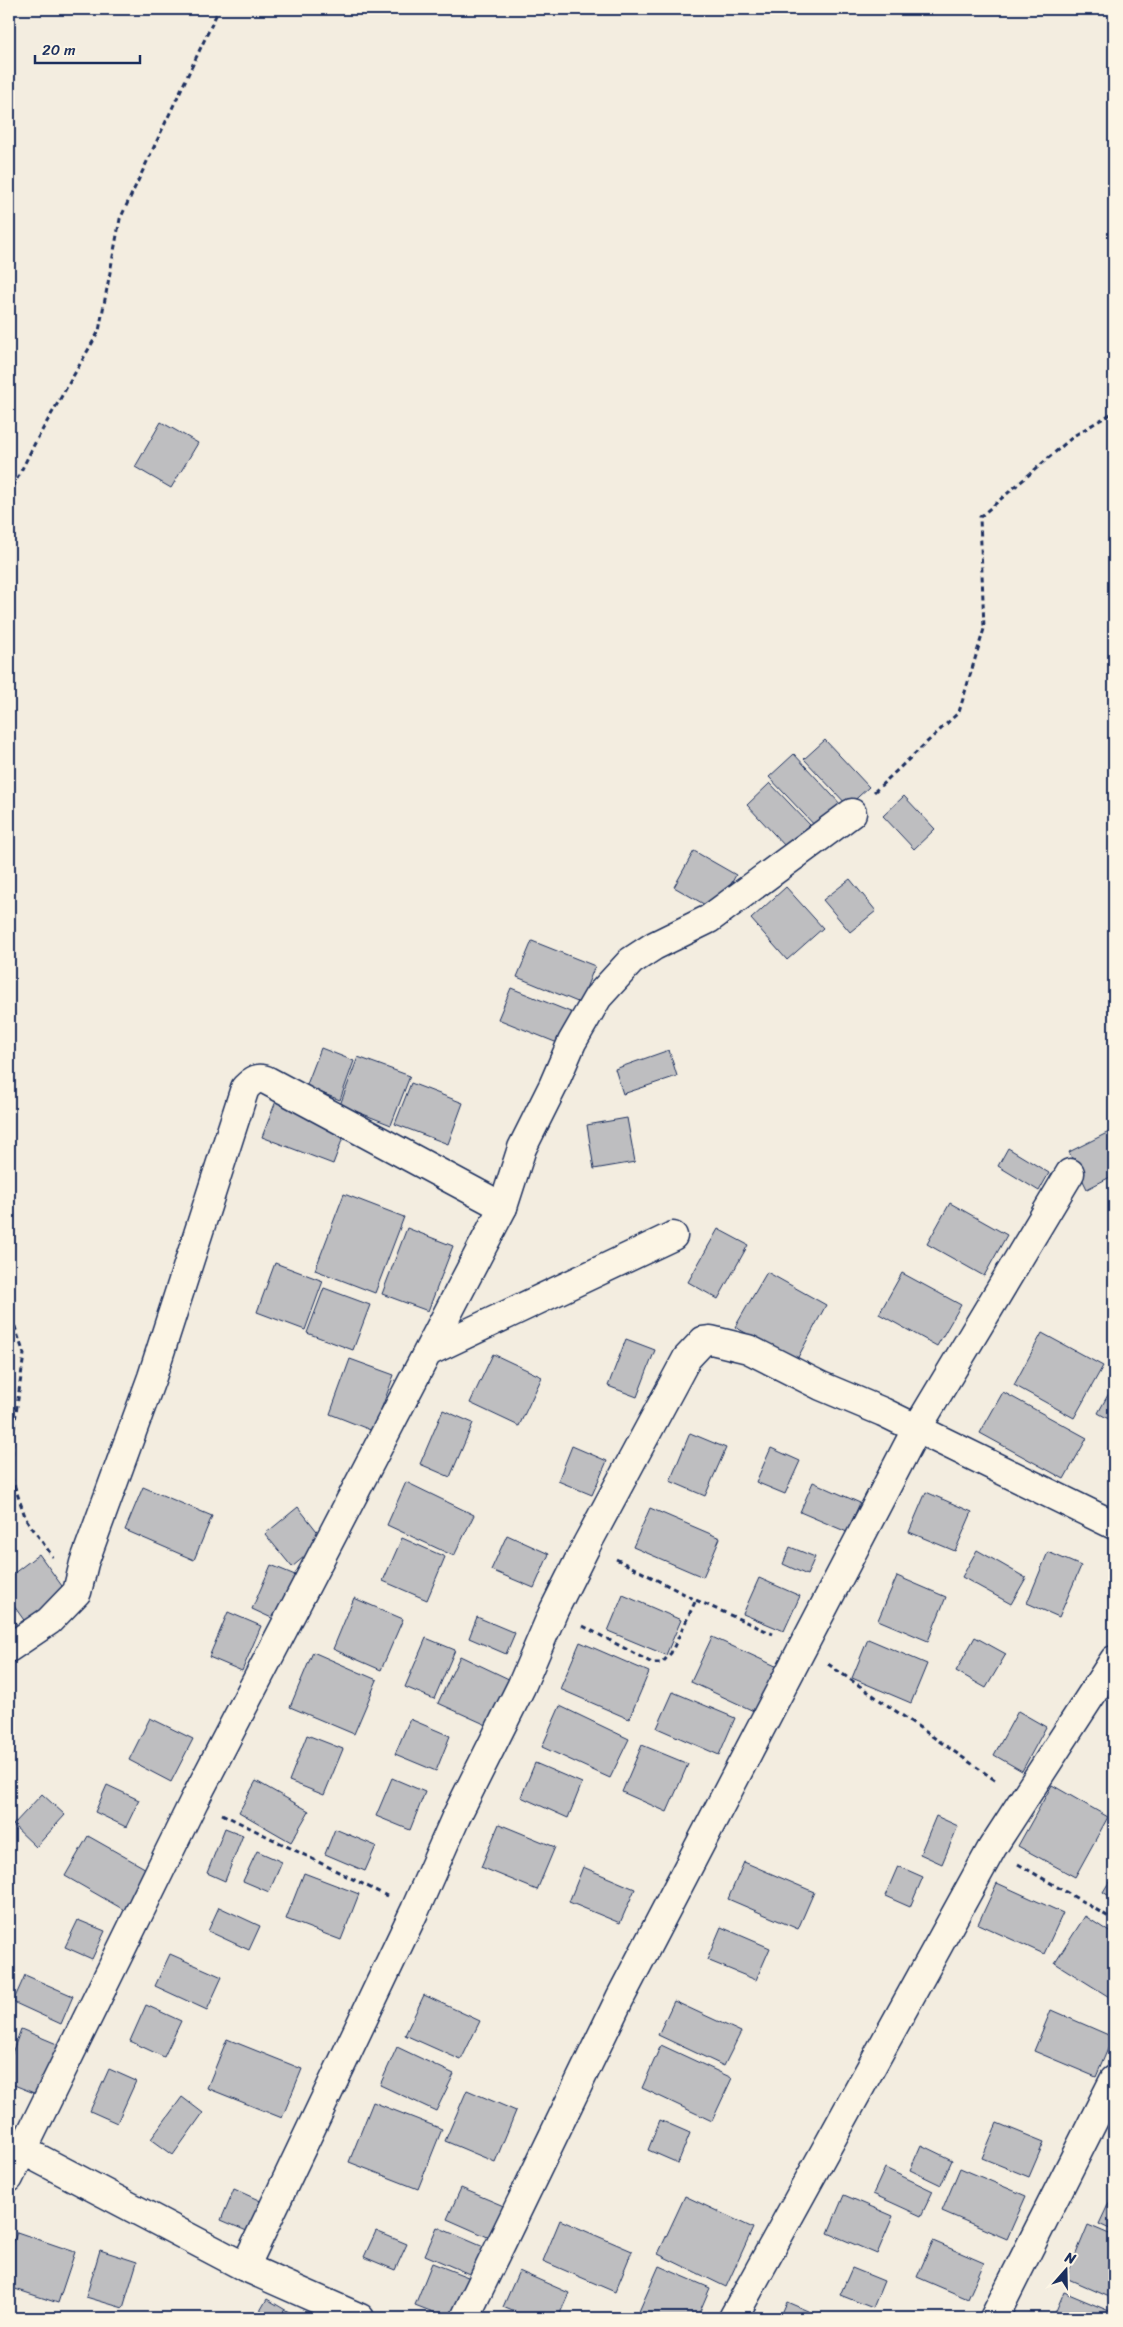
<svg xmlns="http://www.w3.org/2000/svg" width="1123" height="2327" viewBox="0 0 1123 2327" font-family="Sriracha,sans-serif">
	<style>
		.building { fill: #bebec0; stroke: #1b2f5e }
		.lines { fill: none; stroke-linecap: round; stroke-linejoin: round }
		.minor-casing { stroke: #1b2f5e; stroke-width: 31 }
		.path { stroke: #1b2f5e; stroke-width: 3; stroke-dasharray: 5 4; stroke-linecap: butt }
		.minor { stroke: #fcf5e5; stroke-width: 28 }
	</style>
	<rect width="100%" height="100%" fill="#f3ede0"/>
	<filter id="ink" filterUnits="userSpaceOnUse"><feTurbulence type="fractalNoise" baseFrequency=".02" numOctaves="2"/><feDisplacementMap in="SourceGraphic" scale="10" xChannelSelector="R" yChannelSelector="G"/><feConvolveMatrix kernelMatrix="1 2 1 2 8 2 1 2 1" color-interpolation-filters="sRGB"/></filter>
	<g filter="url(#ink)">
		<!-- building -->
		<g class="building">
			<polygon points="161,422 198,443 171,488 135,467"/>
			<polygon points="825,740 869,787 848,806 804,759"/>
			<polygon points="794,754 843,807 819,830 769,777"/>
			<polygon points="9,761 14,762 9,785"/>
			<polygon points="770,783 810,825 786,847 747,805"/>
			<polygon points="904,796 935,829 914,849 883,816"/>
			<polygon points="694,851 736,875 716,911 674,887"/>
			<polygon points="850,879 876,911 850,932 823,900"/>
			<polygon points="786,887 823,928 787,960 751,919"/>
			<polygon points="532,941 595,966 580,1003 517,977"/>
			<polygon points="511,988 573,1013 560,1044 498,1019"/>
			<polygon points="321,1048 354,1061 340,1100 306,1087"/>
			<polygon points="669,1050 677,1076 623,1094 615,1069"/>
			<polygon points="358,1057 410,1076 391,1125 340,1105"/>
			<polygon points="411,1083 463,1103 448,1144 395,1124"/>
			<polygon points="276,1101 347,1127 333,1164 262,1137"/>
			<polygon points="627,1118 635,1162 594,1169 587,1125"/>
			<polygon points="1111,1131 1114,1138 1114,1175 1087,1189 1069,1152"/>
			<polygon points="1008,1148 1049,1173 1039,1191 998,1166"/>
			<polygon points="344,1194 404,1217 375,1293 315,1270"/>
			<polygon points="950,1203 1007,1235 984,1276 927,1244"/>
			<polygon points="407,1228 453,1246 428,1311 382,1294"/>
			<polygon points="718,1229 748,1245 718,1299 688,1282"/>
			<polygon points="275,1263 323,1281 305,1330 257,1312"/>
			<polygon points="767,1272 826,1305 796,1361 735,1327"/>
			<polygon points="902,1273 961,1305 937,1346 879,1314"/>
			<polygon points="324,1288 370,1305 353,1350 307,1333"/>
			<polygon points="1042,1333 1103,1366 1074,1418 1014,1385"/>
			<polygon points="626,1339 655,1350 637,1397 608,1386"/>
			<polygon points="493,1354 542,1377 519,1426 470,1403"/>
			<polygon points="350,1359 394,1375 373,1431 330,1414"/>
			<polygon points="1114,1384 1114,1422 1098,1413"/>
			<polygon points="1003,1392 1087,1438 1064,1479 980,1433"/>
			<polygon points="443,1410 473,1423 450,1477 420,1464"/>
			<polygon points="690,1433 726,1448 705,1496 670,1481"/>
			<polygon points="572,1446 607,1461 592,1495 558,1481"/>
			<polygon points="771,1448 800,1461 785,1494 756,1482"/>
			<polygon points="406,1482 474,1515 454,1556 387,1525"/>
			<polygon points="813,1482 860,1503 847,1532 800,1512"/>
			<polygon points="143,1487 212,1516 194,1560 125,1530"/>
			<polygon points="926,1492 972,1512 955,1551 909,1532"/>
			<polygon points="298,1507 324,1540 292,1567 265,1534"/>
			<polygon points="650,1508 720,1538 703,1577 633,1547"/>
			<polygon points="507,1535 549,1554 534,1588 491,1570"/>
			<polygon points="402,1538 445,1557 427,1600 383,1581"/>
			<polygon points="790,1547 815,1557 807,1575 783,1564"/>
			<polygon points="977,1550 1026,1578 1011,1604 962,1577"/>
			<polygon points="1048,1552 1081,1566 1059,1617 1027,1603"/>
			<polygon points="39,1554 67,1593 26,1623 9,1599 9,1577"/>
			<polygon points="271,1565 295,1575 276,1620 252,1609"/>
			<polygon points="897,1576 946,1597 928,1641 878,1620"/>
			<polygon points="759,1578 800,1596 784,1631 743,1614"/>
			<polygon points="623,1595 681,1620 666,1655 608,1631"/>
			<polygon points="354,1598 403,1619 381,1670 333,1649"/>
			<polygon points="228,1612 261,1626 242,1671 209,1657"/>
			<polygon points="9,1614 22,1631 9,1642"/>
			<polygon points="477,1617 515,1633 506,1654 469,1638"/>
			<polygon points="712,1637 780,1668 758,1713 691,1682"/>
			<polygon points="975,1637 1006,1654 986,1688 956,1671"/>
			<polygon points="426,1638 455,1650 434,1699 405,1687"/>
			<polygon points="868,1639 927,1664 911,1703 852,1678"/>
			<polygon points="580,1642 649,1672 629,1719 560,1689"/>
			<polygon points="313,1652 377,1680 354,1734 290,1707"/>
			<polygon points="460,1656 513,1681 491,1727 438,1703"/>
			<polygon points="673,1692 735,1718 719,1755 657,1728"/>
			<polygon points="560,1706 629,1739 610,1778 542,1747"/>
			<polygon points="1018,1711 1046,1727 1022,1771 994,1755"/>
			<polygon points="150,1718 193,1739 171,1782 129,1760"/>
			<polygon points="410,1719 450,1736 436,1771 395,1754"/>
			<polygon points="307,1735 343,1749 324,1795 289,1781"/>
			<polygon points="642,1745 688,1764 667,1812 622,1792"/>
			<polygon points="535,1763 582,1783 568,1818 521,1797"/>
			<polygon points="392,1778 425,1792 410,1830 376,1816"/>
			<polygon points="256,1781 309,1811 291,1842 239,1812"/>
			<polygon points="107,1785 139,1800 126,1827 95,1812"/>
			<polygon points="1052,1785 1108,1817 1075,1877 1018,1846"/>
			<polygon points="42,1794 65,1815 36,1847 13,1825"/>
			<polygon points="936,1816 958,1826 942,1864 920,1854"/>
			<polygon points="499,1824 555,1847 537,1890 481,1867"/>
			<polygon points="225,1828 243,1835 225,1881 207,1873"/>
			<polygon points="335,1829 376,1846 365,1871 325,1854"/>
			<polygon points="88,1836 150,1871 126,1911 65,1876"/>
			<polygon points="257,1851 282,1862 269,1892 243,1881"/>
			<polygon points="744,1862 814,1892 798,1929 728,1899"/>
			<polygon points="898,1866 923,1877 910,1907 885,1896"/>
			<polygon points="583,1867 635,1889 620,1923 569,1902"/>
			<polygon points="304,1873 359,1894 341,1940 286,1919"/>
			<polygon points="1114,1874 1114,1899 1103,1892"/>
			<polygon points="997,1883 1063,1913 1044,1954 978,1924"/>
			<polygon points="219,1907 260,1926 249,1950 208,1931"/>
			<polygon points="1085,1916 1114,1935 1114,2000 1055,1963"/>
			<polygon points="78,1920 105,1931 92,1959 65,1947"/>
			<polygon points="721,1927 770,1948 756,1980 707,1960"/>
			<polygon points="170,1954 222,1977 207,2010 155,1986"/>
			<polygon points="25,1975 73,1996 61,2024 13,2002"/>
			<polygon points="424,1995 480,2021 461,2060 405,2035"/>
			<polygon points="674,2001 741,2032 724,2066 658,2035"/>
			<polygon points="146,2005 181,2021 164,2057 130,2041"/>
			<polygon points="1051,2010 1113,2037 1096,2077 1034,2051"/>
			<polygon points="21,2029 64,2047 44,2097 9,2083 9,2061"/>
			<polygon points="227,2039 302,2069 282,2118 207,2088"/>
			<polygon points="661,2045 732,2078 712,2121 642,2088"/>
			<polygon points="397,2047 454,2074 436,2111 380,2085"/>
			<polygon points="109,2069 136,2081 117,2123 90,2111"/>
			<polygon points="467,2090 516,2111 495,2162 445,2141"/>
			<polygon points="182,2097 203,2113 173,2155 151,2139"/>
			<polygon points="373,2102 442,2129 418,2189 349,2162"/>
			<polygon points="660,2120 690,2133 678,2163 648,2150"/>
			<polygon points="997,2123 1044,2142 1029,2177 982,2158"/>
			<polygon points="921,2145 952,2160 941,2185 910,2170"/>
			<polygon points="885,2168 933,2191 921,2216 873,2194"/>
			<polygon points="960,2168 1026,2196 1007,2239 942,2211"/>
			<polygon points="461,2188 513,2210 499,2242 447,2219"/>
			<polygon points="234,2189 263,2202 249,2232 221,2220"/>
			<polygon points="1114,2192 1114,2231 1099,2224"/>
			<polygon points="844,2195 893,2216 877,2254 828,2233"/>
			<polygon points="685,2196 753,2228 726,2287 658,2254"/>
			<polygon points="560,2220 632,2251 615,2292 543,2261"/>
			<polygon points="1088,2225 1114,2236 1114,2299 1066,2278"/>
			<polygon points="437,2227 493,2251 481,2279 425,2255"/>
			<polygon points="376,2231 407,2244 395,2270 364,2257"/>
			<polygon points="17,2232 75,2252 58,2303 9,2287 9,2256"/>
			<polygon points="933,2241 984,2263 968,2299 917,2277"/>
			<polygon points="100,2250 137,2262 123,2308 86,2297"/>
			<polygon points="432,2263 473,2279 457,2318 448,2318 415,2305"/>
			<polygon points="659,2266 710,2288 697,2318 642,2318 637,2316"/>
			<polygon points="852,2268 884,2281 873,2308 840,2295"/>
			<polygon points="519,2271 569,2293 558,2318 529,2318 503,2307"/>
			<polygon points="1064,2292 1114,2313 1114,2318 1053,2318"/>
			<polygon points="267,2299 299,2318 256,2318"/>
			<polygon points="787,2302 824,2318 780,2318"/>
		</g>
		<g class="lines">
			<defs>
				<g id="minor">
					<polyline points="428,1352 673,1236"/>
					<path d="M9,1648L49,1621L77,1592L84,1563L152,1377L245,1088C253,1080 258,1076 268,1081L503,1207"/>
					<polyline points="9,2143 245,2267 360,2318"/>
					<polyline points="9,2178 194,1801 503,1207 522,1148 553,1086 572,1042 598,997 631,961 654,946 709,919 852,813"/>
					<polyline points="245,2267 415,1910 456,1817 521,1687 554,1610 587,1544 687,1358 703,1341 711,1340 748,1349 821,1386 883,1412 1114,1525"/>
					<polyline points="465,2318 620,1998 916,1430 1070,1173"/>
					<polyline points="733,2318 992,1848 1114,1660"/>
					<polyline points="994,2318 1114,2080"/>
				</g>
			</defs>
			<!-- minor casing -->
			<use href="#minor" class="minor-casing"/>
			<!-- path -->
			<g class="path">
				<polyline points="9,495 36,441 99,331 120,219 219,9"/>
				<polyline points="874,792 959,712 984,629 980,517 1075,435 1114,412"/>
				<polyline points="9,1309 24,1354 13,1436 11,1476 26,1519 53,1557"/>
				<polyline points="616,1559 696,1600 773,1634"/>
				<polyline points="583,1626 652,1663 662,1663 671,1653 696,1600"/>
				<polyline points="828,1664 998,1782"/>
				<polyline points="222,1814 387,1896"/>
				<polyline points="1018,1864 1114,1920"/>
			</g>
			<!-- minor -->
			<use href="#minor" class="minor"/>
		</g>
	</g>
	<!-- margin -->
	<rect width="1123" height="2327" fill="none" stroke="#fcf5e5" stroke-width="30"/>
	<rect x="15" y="15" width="1093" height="2297" fill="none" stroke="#1b2f5e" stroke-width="2" filter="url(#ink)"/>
	<!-- north arrow -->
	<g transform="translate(1066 2270) rotate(20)" stroke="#fcf5e5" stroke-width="4" paint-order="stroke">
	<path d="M0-4L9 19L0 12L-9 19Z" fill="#1b2f5e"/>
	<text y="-8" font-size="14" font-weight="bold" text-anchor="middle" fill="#1b2f5e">N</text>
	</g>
	<!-- scale -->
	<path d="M35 55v8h105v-8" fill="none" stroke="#1b2f5e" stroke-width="2.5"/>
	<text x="42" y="55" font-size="15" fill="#1b2f5e" stroke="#fcf5e5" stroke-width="4" paint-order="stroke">20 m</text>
</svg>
